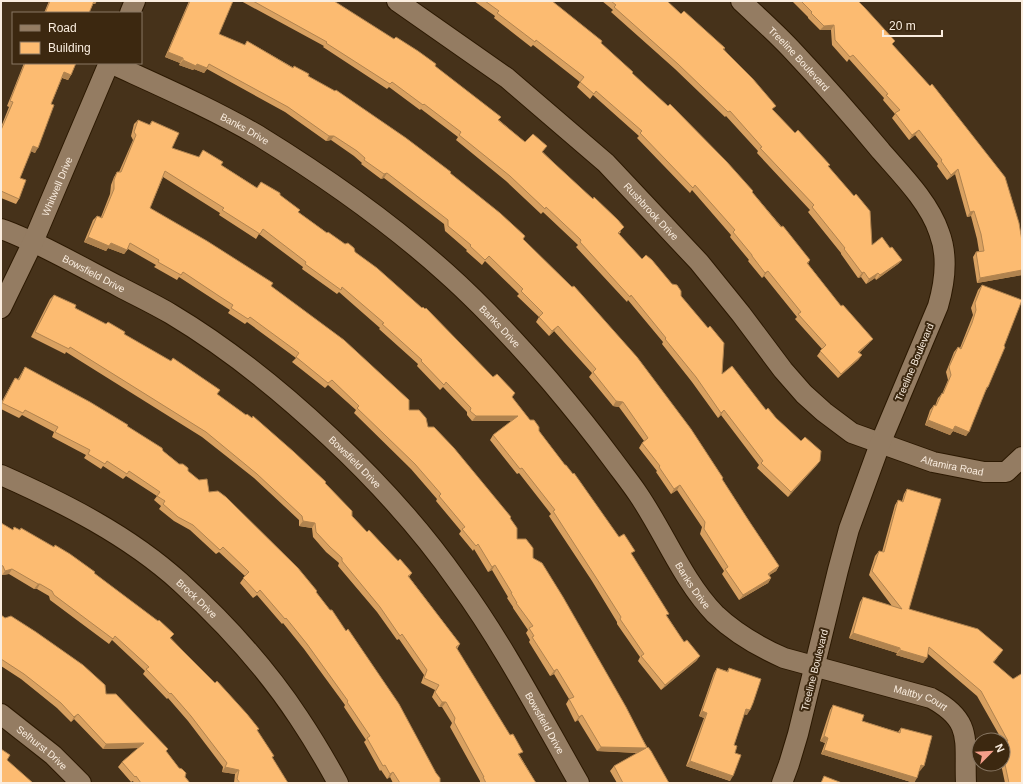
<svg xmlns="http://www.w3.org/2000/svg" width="1023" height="784" viewBox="0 0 1023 784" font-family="Arial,sans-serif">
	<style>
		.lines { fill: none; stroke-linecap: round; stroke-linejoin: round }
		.street-casing { stroke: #2c1902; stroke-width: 22 }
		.street { stroke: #947c62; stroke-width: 20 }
		.wall { fill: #d9a161 }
		.shaded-wall { fill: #b0834f }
		.building { fill: #fcbb71; stroke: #b0834f }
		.labels { text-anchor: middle; stroke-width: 4; stroke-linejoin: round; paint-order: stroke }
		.street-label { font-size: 10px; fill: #faeddf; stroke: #3c2810 }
	</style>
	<rect width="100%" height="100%" fill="#46321a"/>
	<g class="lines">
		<defs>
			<g id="street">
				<path id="s1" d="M397,1L507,78L606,163L699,262L741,314L783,370L804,394L824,412L852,433L933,462L984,472H1006L1022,457"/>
				<path id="s2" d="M741,1C758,17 775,32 791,49C822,82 852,116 881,151C901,174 929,202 939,232C948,255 945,282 938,306L880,444L849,529L838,570L798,734L789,764L782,783"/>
				<polyline points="130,13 135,1"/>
				<path id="s3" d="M110,63C160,86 211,108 259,136C324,176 387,220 445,272C481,304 518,344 550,381C572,407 593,433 613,460C621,471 630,482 638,494C664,532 683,581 715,614C735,633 759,647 784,658L931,698C974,721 964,741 966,783"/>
				<path id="s4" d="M1,229C14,233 27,240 39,245C66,258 93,273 120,287C137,296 154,304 171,314C228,348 281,391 330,437C377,481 421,529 458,582C504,645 540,715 579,783"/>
				<path id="s5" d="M1,308L33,242L109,63"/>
				<path id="s6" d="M1,475C64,503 128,535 180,582C224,622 266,668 299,718C313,739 326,761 338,783"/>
				<path id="s7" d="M1,714L53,755L81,783"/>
			</g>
		</defs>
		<!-- street casing -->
		<use href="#street" class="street-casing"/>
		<!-- street -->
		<use href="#street" class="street"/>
	</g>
	<!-- wall -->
	<g class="wall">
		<polygon points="49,1 97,1 95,4 93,4 89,13 44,13"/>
		<polygon points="189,1 233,1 219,34 245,45 247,41 308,76 450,173 523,239 723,478 722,479 749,521 779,566 776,571 769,575 771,578 768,583 739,600 722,574 724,571 700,534 702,527 677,490 671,494 656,472 657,471 639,448 642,443 644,441 619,407 613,406 589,377 592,373 554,331 549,336 536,322 539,317 517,296 519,294 485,261 482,265 466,251 467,250 445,231 444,224 384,178 381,179 361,164 362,163 354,156 331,140 326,141 285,112 207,69 204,73 194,69 193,70 179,65 180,63 165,57"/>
		<polygon points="241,1 328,1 435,66 525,142 543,152 621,232 619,234 642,259 681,296 722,374 776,418 820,461 816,466 788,497 757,468 759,465 721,415 718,418 692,382 662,344 663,342 628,300 627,302 576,247 578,245 543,212 541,214 506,181 456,140 458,137 421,109 420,110 389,87 387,89 323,47 324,46"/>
		<polygon points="474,1 552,1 601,43 752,192 810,260 808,264 869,343 859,353 862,355 858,360 838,378 817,356 822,349 795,319 797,317 764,276 762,278 748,261 749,260 730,237 731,235 692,190 690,193 637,138 639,136 593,95 590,99 577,87 580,82 533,45 531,47 494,18 495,16"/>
		<polygon points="602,1 667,1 681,14 725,48 724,49 773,110 795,133 829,167 872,245 890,248 902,260 898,264 876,280 875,278 866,284 861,277 858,278 841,254 841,253 808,212 810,210 757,153 758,151 726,116 725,117 675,69 611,12 613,10"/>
		<polygon points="792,1 858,1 895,41 892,44 1022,241 1022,275 977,283 973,257 976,252 979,251 977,239 971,216 967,217 955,174 947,180 937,166 938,164 915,135 909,140 892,118 895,114 883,100 884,98 849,59 847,62 832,45 831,30 820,30 808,18 808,17"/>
		<polygon points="24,63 76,63 71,75 68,80 62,78 51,104 35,153 31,151 20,178 19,199 16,204 1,198 1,127 9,107 7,106"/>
		<polygon points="138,120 149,125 152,121 172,148 221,165 257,188 261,182 280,195 298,212 327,233 355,252 512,398 539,431 632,555 667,616 684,642 700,656 696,661 661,690 638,661 640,657 617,624 617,622 592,581 549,516 551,514 519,473 517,474 490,440 493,435 512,421 472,421 467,415 467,412 443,387 440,390 417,366 418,364 379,329 380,328 339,292 337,294 302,269 303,267 259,234 256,239 219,215 220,213 163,177 150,208 271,286 428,427 510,518 517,539 533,558 669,783 617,783 610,771 614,766 637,753 597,751 578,720 575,722 566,704 569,699 554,674 550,676 529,642 530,640 526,633 528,630 513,608 513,607 507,598 508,597 492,570 488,572 474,549 473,551 459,534 461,531 436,501 437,499 411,469 354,413 356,410 328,385 325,388 292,362 296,358 247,322 245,324 228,313 230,310 216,301 179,277 177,280 154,267 156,265 128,249 124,254 108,248 106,251 84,242 93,220 97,216 101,217 110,194 111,185 114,177 117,172 119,172 133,140 131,136 134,124"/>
		<polygon points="982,285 988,387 985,392 966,436 953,431 950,435 925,425 930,410 934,405 935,406 938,398 942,394 948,380 946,372 954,352 958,347 960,348 973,315 971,308 978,290"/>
		<polygon points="54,295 75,308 124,334 217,394 325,483 352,516 367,532 412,573 409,577 460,644 457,649 536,783 480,783 480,781 450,727 452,723 442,707 439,707 432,697 435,690 421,683 424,675 399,639 397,640 377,612 338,566 339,563 326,552 313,537 312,528 299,526 299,520 254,478 202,437 66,352 65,354 31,337 50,299"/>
		<polygon points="25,367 127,426 163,451 188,471 209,492 316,592 440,783 393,783 390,777 387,779 381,770 380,771 364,742 366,740 344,707 345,705 304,649 283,623 282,624 257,595 253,598 240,583 245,576 219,552 216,554 190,530 174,521 159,509 161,506 154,500 157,496 126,476 123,479 103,466 101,469 84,458 86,455 52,437 54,432 22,415 19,418 1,409 1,403 12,383 15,378 18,379"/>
		<polygon points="907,489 909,609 1003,650 994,662 1022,783 1005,783 1001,764 1003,764 1003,740 1002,740 977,696 928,654 923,663 896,655 897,653 849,638 860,602 863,597 892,606 869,575 875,556 879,551 882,552 895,505 898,500 902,501 904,494"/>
		<polygon points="1,523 13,530 14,527 94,573 171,638 257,730 272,758 288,783 234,783 235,774 222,772 223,767 188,721 168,698 167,699 143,674 145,671 112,640 109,644 50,600 49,596 37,589 34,589 9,574 2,575 1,574"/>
		<polygon points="1,615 106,694 166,751 190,783 134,783 133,781 131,782 118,767 122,762 138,748 103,749 74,719 71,722 57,708 21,679 1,666"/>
		<polygon points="717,668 727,671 729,668 747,715 744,714 734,745 735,753 730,781 686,766 704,718 699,716 714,673"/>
		<polygon points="833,705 862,721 898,732 901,728 920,771 919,771 914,783 821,754 825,743 820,741 830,710"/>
	</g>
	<!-- shaded-wall -->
	<g class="shaded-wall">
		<polygon points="93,1 97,1 95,4 92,3"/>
		<polygon points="834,25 831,30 820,30 824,26"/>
		<polygon points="168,52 183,58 180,63 165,57"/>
		<polygon points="183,60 197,64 207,68 204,73 194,69 193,70 179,65"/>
		<polygon points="64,72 71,75 68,80 61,77"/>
		<polygon points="919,130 915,135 909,140 912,135"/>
		<polygon points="329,136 334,136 331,140 326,141"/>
		<polygon points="33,146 38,148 35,153 30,151"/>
		<polygon points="958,169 955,174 947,180 951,175"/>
		<polygon points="387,173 384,178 381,179 384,174"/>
		<polygon points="974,211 971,216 967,217 970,212"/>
		<polygon points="88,237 111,243 127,250 124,254 108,248 106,251 84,242"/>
		<polygon points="902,260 898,264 876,280 880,275"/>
		<polygon points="1022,270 1022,275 977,283 980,278"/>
		<polygon points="768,271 764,276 762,278 765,273"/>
		<polygon points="864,272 861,277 858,278 862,273"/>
		<polygon points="878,273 875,278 866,284 869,279"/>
		<polygon points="558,326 554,331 549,336 552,331"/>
		<polygon points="873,339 855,357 858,352"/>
		<polygon points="862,355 858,360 838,378 841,374"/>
		<polygon points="616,401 623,402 619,407 613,406"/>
		<polygon points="724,410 721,415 718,418 721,413"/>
		<polygon points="476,416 518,416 515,421 472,421"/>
		<polygon points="928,420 955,426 969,432 966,436 953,431 950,435 925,425"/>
		<polygon points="820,461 816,466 788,497 791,492"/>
		<polygon points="680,485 677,490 671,494 674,489"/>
		<polygon points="303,521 315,523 312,528 299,526"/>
		<polygon points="495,565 492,570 488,572 492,567"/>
		<polygon points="779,566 776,571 765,578 768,574"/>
		<polygon points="12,569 9,574 2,575 5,571"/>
		<polygon points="771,578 768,583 739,600 743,595"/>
		<polygon points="38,584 40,584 37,589 34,589"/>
		<polygon points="853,633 900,648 897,653 849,638"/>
		<polygon points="900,650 927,658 923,663 896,655"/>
		<polygon points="700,656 696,661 661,690 665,685"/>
		<polygon points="557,669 554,674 550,676 554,671"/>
		<polygon points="442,702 446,702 442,707 439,707"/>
		<polygon points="746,709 750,710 747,715 743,713"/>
		<polygon points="702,711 707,713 704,718 699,716"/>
		<polygon points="78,714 74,719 71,722 74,717"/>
		<polygon points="582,715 578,720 575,722 579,717"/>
		<polygon points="824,736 828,738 825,743 820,741"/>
		<polygon points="144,743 140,748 103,749 106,744"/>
		<polygon points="601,747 646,748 642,753 597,751"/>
		<polygon points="824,750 917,778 914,783 821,754"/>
		<polygon points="690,761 733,776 730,781 686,766"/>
		<polygon points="921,765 924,766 920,771 918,770"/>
		<polygon points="225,767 239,770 235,774 222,772"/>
		<polygon points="393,772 390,777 387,779 390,774"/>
	</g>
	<!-- building -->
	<g class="building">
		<polygon points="50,1 94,1 89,13 45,13"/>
		<polygon points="190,1 233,1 219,34 245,45 247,41 293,68 294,66 309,74 308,76 335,91 336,90 406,138 451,172 450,173 500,213 525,236 523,239 572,287 574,286 637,357 691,429 723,478 722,479 749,521 779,566 768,574 771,578 743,595 725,569 728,567 704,529 705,522 680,485 674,489 659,467 660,466 642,443 648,438 623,402 616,401 593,372 596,369 558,326 552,331 539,317 543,313 521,291 523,289 489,256 485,260 470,246 471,245 448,226 448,220 387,173 384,174 364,160 365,158 357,151 334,136 329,136 288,107 209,64 207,68 197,64 196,66 183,60 183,58 168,52"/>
		<polygon points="253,1 327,1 328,2 328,1 334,1 394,39 396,37 418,51 436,64 435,66 501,117 498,120 525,142 533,134 547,146 542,152 593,199 594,197 618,220 624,227 618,233 642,259 646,255 652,260 672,284 677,285 681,291 681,296 708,328 710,326 724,343 722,374 732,366 766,410 768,408 776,418 801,441 805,437 821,451 820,461 791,492 761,463 763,461 724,410 721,413 696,377 665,339 666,338 631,295 630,297 580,242 581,240 546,207 545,209 510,176 459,135 461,132 424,104 423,105 392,82 390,84 326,43 327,42"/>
		<polygon points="485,1 552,1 602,41 601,43 633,72 632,73 668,106 670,104 727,162 753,191 752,192 781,227 783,226 810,260 807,263 841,306 843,305 873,339 858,352 862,355 841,374 820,351 826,345 798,314 801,312 768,271 765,273 752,256 752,255 733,232 735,230 695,185 693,188 640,133 642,131 596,91 594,94 580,82 584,77 536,40 535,42 497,13 499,11"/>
		<polygon points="611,1 667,1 681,14 684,11 725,48 723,49 753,79 776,106 772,109 795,133 798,130 830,165 828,166 854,196 856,194 870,211 872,245 882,237 890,248 892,247 902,260 880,275 878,273 869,279 864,272 862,273 844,249 845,248 812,207 814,205 760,148 762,147 730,111 728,112 678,64 614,7 616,5"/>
		<polygon points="801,1 858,1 865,8 895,41 892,44 930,86 932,84 1005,177 1019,223 1022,241 1022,270 980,278 976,252 984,251 981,234 974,211 970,212 958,169 951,175 941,161 942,160 919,130 912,135 895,113 900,110 886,95 888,94 853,55 850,57 835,40 834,25 824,26 811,13 812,12"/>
		<polygon points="25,63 76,63 71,75 64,72 51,104 54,105 38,148 33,146 20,178 26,180 19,199 1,191 1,130 13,102 10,101"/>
		<polygon points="138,120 150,125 152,121 179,133 172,148 199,157 203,150 223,162 221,165 257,188 261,182 280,193 280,195 300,210 298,212 327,233 328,232 345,244 348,243 354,248 355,252 377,268 422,308 423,307 425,309 426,308 493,377 497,374 515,393 512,397 530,420 534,420 539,427 539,431 565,465 566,465 573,474 574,473 619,537 624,534 635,551 631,553 669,614 666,615 684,642 687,640 700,656 665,685 641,656 644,654 620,619 621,617 595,576 553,511 555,510 522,468 520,469 493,435 518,416 476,416 470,411 471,408 446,382 444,385 421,361 422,360 382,324 384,323 342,287 341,290 305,264 306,262 263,229 260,234 222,210 224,208 165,171 150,208 207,241 273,283 271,286 344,340 409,400 409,410 419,410 426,418 428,427 434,427 454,448 511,517 510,518 517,528 517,539 526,539 533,548 533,558 542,563 563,597 626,707 647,748 648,747 651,751 669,783 623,783 614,766 646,748 601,747 582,715 579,717 569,699 574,697 557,669 554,671 532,637 534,636 529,628 533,626 516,603 517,603 511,593 512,593 495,565 492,567 478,544 476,546 462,529 465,527 439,496 441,494 415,464 357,408 359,406 332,380 328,383 296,357 299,353 250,317 248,319 231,308 233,305 219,296 183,272 181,275 158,262 159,260 130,243 127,250 111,243 109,246 88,237 97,216 102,218 114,189 114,180 117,172 121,172 136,135 134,132"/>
		<polygon points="982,285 1022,300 1004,346 1005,347 988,387 987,387 969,432 955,426 953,430 928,420 934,405 936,406 942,393 943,394 951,375 949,367 958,347 961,349 972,323 976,310 975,303"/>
		<polygon points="54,295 76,305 75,308 106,324 108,322 125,332 124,334 171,361 173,358 220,390 217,394 246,415 247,414 252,418 253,416 294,452 326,482 325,483 352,511 352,516 367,532 369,530 398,561 400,559 412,573 408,576 460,644 456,647 510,735 513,734 523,752 518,754 536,783 486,783 483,777 484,777 454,722 455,718 446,702 442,702 435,692 439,685 424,678 427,670 402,634 400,636 380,607 342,561 342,558 330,547 316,532 315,523 303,521 302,516 257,474 206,432 70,347 69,349 35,332"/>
		<polygon points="25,367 90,402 128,425 127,426 162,448 163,451 179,464 183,464 188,468 188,471 199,480 207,479 209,492 218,491 226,497 298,568 317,591 316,592 330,610 332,610 346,631 348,629 399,704 436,773 440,778 440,783 400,783 393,772 390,774 385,765 383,766 367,738 370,736 347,702 348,701 307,644 286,618 285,619 260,590 257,593 243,578 249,572 223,547 220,550 193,525 178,517 163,504 165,501 157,496 160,492 129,471 127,474 107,461 105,464 88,454 90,450 55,432 58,427 25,410 23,413 2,403 15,378 19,380"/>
		<polygon points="907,489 941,499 909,609 978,629 1003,650 993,662 1013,679 1021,674 1022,677 1022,783 1009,783 1003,755 1003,742 1008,741 981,691 929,647 927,658 900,650 900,648 853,633 863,597 902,609 872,571 879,551 884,552 898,500 903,502"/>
		<polygon points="1,523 13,530 14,527 20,530 21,528 54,547 55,545 70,554 95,572 94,573 158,621 159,620 174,634 170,638 215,683 217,681 247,714 259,729 257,730 274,756 272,757 288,783 240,783 237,779 239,770 225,767 227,763 191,716 171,693 170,694 146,669 149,667 115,636 113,639 54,595 52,591 40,584 38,584 12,569 5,571 3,566 1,565"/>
		<polygon points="1,615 5,618 11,616 36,632 83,665 105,685 106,694 116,694 168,749 166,751 179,768 182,769 186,773 185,777 190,783 141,783 136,776 135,777 122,762 144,743 106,744 78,714 74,717 61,703 24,674 1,659"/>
		<polygon points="717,668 728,672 729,668 761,679 753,703 750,710 746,709 734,745 737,746 735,753 741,755 733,776 690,761 707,713 702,711"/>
		<polygon points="833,705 864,715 862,721 900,733 901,728 932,736 924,766 921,765 917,778 824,750 828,738 824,736"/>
		<polygon points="1,749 10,755 7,760 33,783 1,783"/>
		<polygon points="824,776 842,783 821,783"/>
	</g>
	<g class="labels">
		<!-- street labels -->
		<g class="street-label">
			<text dy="4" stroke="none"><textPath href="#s2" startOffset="82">Treeline Boulevard</textPath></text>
			<text dy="4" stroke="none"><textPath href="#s3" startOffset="150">Banks Drive</textPath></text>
			<text dy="4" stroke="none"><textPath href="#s5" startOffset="134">Whitwell Drive</textPath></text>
			<text dy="4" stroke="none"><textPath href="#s1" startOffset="331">Rushbrook Drive</textPath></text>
			<text dy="4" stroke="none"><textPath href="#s4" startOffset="103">Bowsfield Drive</textPath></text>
			<text dy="4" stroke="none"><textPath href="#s3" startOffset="474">Banks Drive</textPath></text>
			<text transform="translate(914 362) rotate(-67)" y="4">Treeline Boulevard</text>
			<text dy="4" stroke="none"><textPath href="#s4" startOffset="427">Bowsfield Drive</textPath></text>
			<text dy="4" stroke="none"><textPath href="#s1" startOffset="737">Altamira Road</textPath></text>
			<text dy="4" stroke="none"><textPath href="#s3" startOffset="798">Banks Drive</textPath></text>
			<text dy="4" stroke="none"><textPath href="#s6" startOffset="233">Brock Drive</textPath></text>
			<text transform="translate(814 670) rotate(-76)" y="4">Treeline Boulevard</text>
			<text dy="4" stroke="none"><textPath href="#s3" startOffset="1059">Maltby Court</textPath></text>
			<text dy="4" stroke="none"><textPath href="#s4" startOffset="751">Bowsfield Drive</textPath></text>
			<text dy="4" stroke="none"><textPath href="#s7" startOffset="53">Selhurst Drive</textPath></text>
		</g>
	</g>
	<!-- border -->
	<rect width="1023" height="784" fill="none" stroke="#faeddf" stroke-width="4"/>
	<!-- legend -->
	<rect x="12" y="12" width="130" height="52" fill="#3c2810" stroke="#887763"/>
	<rect x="20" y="25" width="20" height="6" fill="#947c62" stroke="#887763"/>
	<text x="48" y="32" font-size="12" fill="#faeddf">Road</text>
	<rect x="20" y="42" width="20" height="12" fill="#fcbb71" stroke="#887763"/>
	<text x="48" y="52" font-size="12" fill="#faeddf">Building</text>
	<!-- north arrow -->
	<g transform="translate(991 752) rotate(66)"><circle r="19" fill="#3c2810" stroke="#887763"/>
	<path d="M0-3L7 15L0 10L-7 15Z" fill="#f49e89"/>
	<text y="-6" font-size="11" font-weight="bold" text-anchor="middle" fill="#faeddf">N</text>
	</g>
	<!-- scale -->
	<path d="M883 30v6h59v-6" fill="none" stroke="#faeddf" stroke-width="2"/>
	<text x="889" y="30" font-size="12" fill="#faeddf" stroke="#3c2810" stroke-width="3" paint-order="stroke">20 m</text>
</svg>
